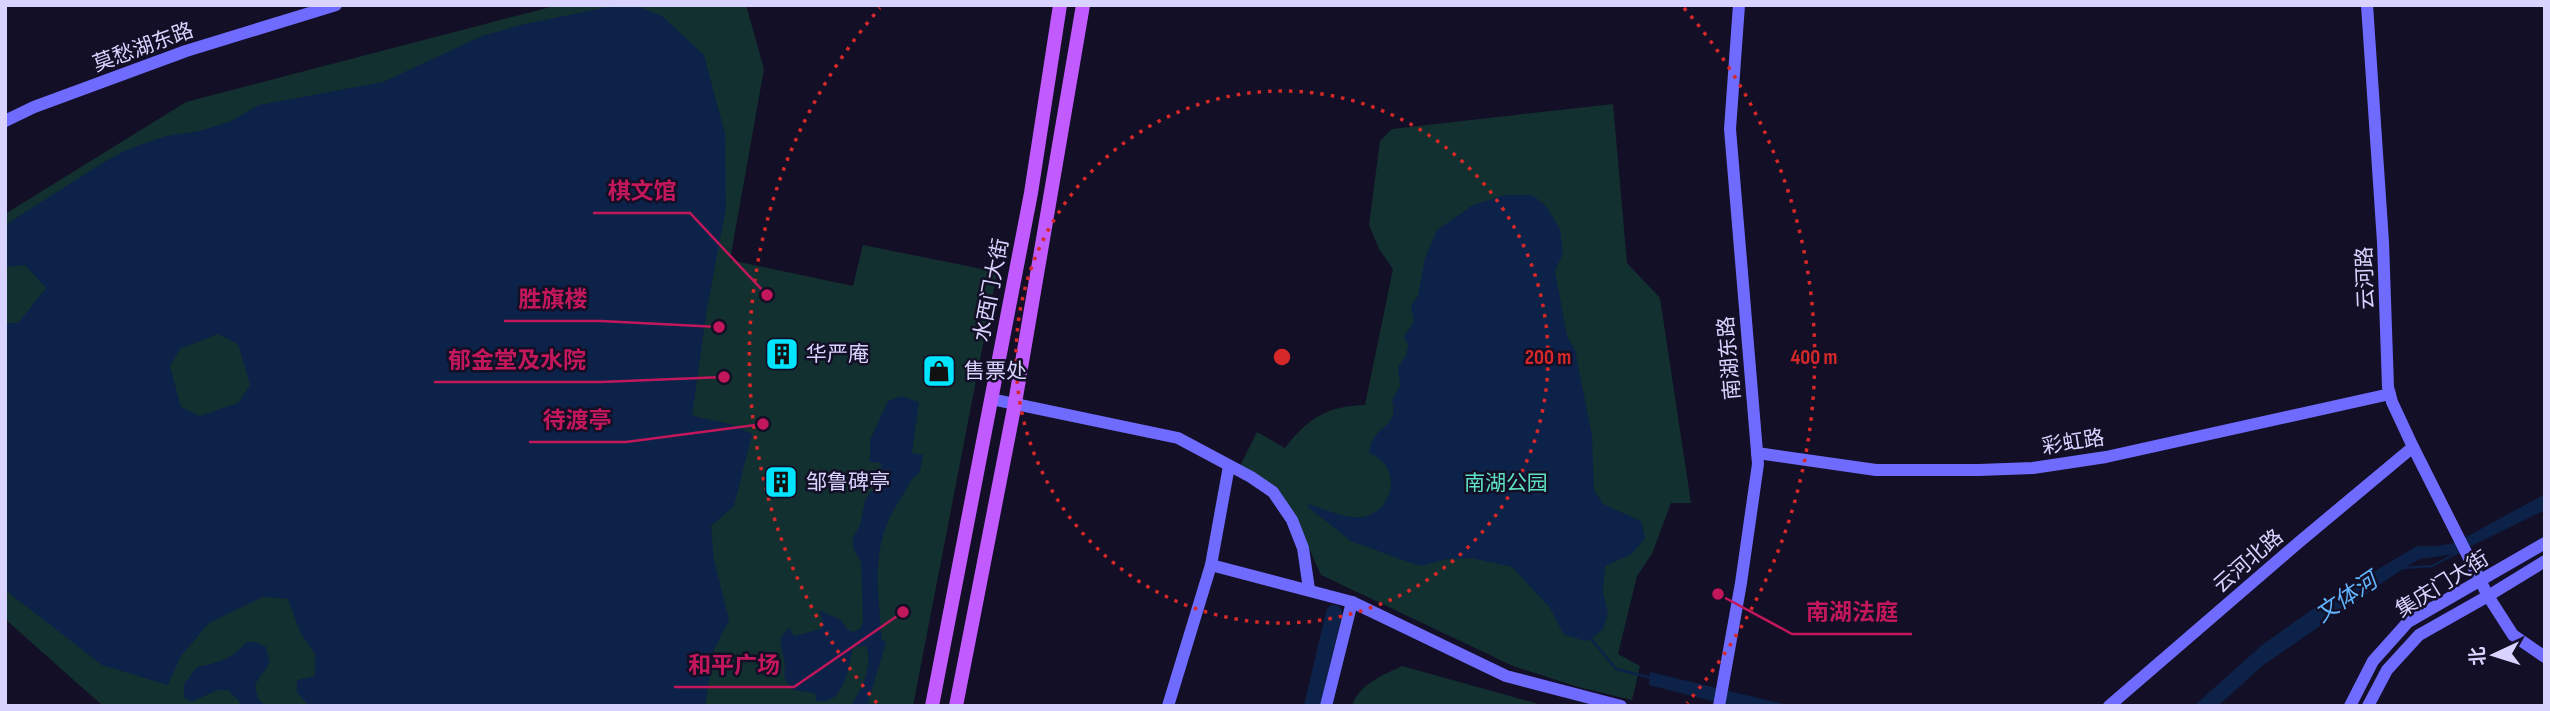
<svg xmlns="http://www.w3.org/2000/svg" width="2550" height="711" viewBox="0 0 2550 711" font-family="'Sofia Sans Condensed','Noto Sans SC',sans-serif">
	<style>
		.green { fill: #12302f }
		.water { fill: #0c2248; fill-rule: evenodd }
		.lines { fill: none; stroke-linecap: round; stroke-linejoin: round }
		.stream { stroke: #0c2248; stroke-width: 2.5 }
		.river { stroke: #0c2248; stroke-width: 16 }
		.secondary { stroke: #6f6bff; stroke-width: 12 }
		.primary { stroke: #c25bff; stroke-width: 14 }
		.ring { fill: none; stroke: #d62828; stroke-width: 3.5; stroke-dasharray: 3.5 7 }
		.labels { text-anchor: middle; stroke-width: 5; stroke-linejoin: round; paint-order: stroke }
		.street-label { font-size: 21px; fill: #d9d4ff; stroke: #130f26 }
		.poi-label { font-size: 21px; fill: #d9d4ff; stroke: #130f26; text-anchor: start }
		.park-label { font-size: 21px; fill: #5fe0c0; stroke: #130f26 }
		.water-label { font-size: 23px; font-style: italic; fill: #62b6ff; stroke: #130f26 }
		.centre { fill: #d62828; stroke: #130f26; stroke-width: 3.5 }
		.ring-label { font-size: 21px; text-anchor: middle; font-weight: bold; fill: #d62828; stroke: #130f26; stroke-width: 5; stroke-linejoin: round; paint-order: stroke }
		.leader { fill: none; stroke: #c2185b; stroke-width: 2.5 }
		.callout-dot { fill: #c2185b; stroke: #130f26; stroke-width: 2.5 }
		.callout-label { font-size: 23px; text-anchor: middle; font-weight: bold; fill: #c2185b; stroke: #130f26; stroke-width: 5; stroke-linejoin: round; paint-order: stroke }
	</style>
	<rect width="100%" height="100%" fill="#130f26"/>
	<!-- green -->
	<g class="green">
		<polygon points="558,5 746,5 764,69 730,260 853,286 863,245 997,272 913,706 103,706 5,619 5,214 186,102"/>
		<path d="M1613,104L1627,263L1660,298L1691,503H1671L1652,554L1637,576L1618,654L1640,666L1632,700L1578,687L1513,666L1321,575L1294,515L1240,466L1257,432L1285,448C1308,418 1327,406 1365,405L1393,269L1379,249L1369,225L1380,141L1392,129Z"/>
		<path d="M1402,666L1546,706H1352C1359,684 1383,675 1402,666Z"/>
	</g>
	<!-- water -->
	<g class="water">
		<path d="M618,5H635L662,16L704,55L725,134L726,208L707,309L692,416L730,424L752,434L734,506L711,526L714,560L729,620L714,650L705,706H309L297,692V680L315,676V654L300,632L288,599L263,597L209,623L181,656L168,685L102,665L5,590V323H18L46,288L25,265L5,267V225L104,162L126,150L166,136L200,131L231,121L259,105L383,82L482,36L525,24ZM218,334L238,344L250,385L238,403L200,416L181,407L170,366L180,349Z"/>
		<path d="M1505,195H1532L1546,206L1560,229L1563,253L1555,271L1567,336L1575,350L1592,435L1594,490L1603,504L1641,521L1645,538L1632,554L1605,566L1603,592L1608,613L1603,629L1591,639L1585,641L1564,635L1550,608L1512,567L1471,558L1446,559L1422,566L1405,561L1351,541L1308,507V504C1326,509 1344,519 1362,517C1386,514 1401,482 1383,462C1380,458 1374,456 1369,453C1373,422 1400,431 1392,400L1400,386L1398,367L1406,356L1408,345L1404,336L1414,322L1411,305L1418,296L1425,258L1437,230L1473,205Z"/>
		<path d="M901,396L919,402L912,453L923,455L920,472C909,480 908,488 901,498C869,545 878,587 882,640L886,642C881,664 872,684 868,706H851C861,689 874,665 866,646L853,647C849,666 844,707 816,701L815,693L793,690C791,687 788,684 786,681C783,675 785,670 785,664C783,650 774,638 791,627V633L795,636L820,629L823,623L819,610L841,620L848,630L853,632L860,629L863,622L861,562L853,548V537L860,526L865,500L871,492L882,487L881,463L870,462V440L888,401Z"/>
		<polygon points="2545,494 2545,510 2455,554 2420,559 2407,566 2262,666 2218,706 2194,706 2262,645 2323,602 2417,546 2436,546 2455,543"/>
		<path d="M247,642H256L266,647L270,663L255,684L258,699L265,705L278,706H240L239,701L228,690H218L191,702L184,697V684L197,667C218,663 232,659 247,642Z"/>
		<polygon points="1650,672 1792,706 1732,706 1649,685"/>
	</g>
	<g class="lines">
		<!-- stream -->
		<g class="stream">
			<polyline points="2401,568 2432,566 2461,551"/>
			<polyline points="1591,639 1616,669 1652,678"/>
		</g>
		<!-- river -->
		<polyline class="river" points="1312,706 1334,613"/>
		<!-- secondary -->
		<g class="secondary">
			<polyline points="2367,5 2383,242 2388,387 2392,402 2413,447 2488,596 2513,635 2545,657"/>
			<polyline points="5,121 34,107 186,51 336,5"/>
			<polyline points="991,399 1178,438 1251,477 1273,492 1292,520 1303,548 1309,589"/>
			<polyline points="1757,453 1876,470 1979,470 2033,468 2106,457 2390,394"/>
			<polyline points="1211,565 1352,602 1506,676 1621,706"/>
			<polyline points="1168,706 1211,565 1229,466"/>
			<polyline points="1326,706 1352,602"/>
			<polyline points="1719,706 1741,583 1758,464 1730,129 1739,5"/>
			<polyline points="2109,706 2298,543 2413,447"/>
			<polyline points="2350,706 2373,661 2408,622 2545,543"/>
			<polyline points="2368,706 2387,670 2419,635 2488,596 2545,561"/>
		</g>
		<!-- primary -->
		<g class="primary">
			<polyline points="932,706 1031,193 1060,5"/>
			<polyline points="956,706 1015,403 1083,5"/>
		</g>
	</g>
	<!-- distance rings -->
	<g class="ring">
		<circle cx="1282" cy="357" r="266"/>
		<path d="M877 703A532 532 0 0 1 880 8M1684 8A532 532 0 0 1 1687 703"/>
	</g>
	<!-- icons -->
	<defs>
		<symbol id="building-square" viewBox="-11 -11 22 22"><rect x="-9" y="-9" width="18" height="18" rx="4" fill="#00e5ff" stroke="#130f26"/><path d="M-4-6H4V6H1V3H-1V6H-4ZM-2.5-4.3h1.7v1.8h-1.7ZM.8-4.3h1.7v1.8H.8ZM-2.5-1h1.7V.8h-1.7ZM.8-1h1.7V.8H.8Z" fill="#111"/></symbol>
		<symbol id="shop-square" viewBox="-11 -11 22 22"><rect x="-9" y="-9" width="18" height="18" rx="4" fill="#00e5ff" stroke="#130f26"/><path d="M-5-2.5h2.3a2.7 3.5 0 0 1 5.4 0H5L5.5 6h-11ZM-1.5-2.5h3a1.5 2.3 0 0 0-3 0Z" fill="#111"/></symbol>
	</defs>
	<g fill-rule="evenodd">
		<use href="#building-square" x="763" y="335" width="38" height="38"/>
		<use href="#shop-square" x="920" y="352" width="38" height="38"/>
		<use href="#building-square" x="762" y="463" width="38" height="38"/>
	</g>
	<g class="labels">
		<!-- street labels -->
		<g class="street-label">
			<text transform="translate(143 47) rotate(-20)" y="7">莫愁湖东路</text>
			<text transform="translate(2365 278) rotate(-92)" y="7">云河路</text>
			<text transform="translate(991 290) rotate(-79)" y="7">水西门大街</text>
			<text transform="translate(1729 358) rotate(-95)" y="7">南湖东路</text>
			<text transform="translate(2073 442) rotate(-9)" y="7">彩虹路</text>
			<text transform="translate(2248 561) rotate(-41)" y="7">云河北路</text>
			<text transform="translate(2442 584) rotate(-32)" y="7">集庆门大街</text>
		</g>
		<!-- poi labels -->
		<g class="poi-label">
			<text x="806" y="361">华严庵</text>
			<text x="964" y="378">售票处</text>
			<text x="806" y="489">邹鲁碑亭</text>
		</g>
		<!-- park labels -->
		<g class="park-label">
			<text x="1506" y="490">南湖公园</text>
		</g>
		<!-- water labels -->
		<g class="water-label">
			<text transform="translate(2346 597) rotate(-34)" y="8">文体河</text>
		</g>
	</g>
	<circle cx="1282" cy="357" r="10" class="centre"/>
	<g class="ring-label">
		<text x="1548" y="364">200 m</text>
		<text x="1814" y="364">400 m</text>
	</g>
	<!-- callouts -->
	<path class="leader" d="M767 295L690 213H593M719 327L601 321H504M724 377L600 382H434M763 424L626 442H529M1718 594L1792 634H1912M903 612L794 687H674"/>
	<g class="callout-dot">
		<circle cx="767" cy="295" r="7"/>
		<circle cx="719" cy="327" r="7"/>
		<circle cx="724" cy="377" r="7"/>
		<circle cx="763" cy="424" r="7"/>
		<circle cx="1718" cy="594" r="7"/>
		<circle cx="903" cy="612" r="7"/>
	</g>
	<g class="callout-label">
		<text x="642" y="199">棋文馆</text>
		<text x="553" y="307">胜旗楼</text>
		<text x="517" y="368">郁金堂及水院</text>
		<text x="577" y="428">待渡亭</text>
		<text x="1852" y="620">南湖法庭</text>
		<text x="734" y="673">和平广场</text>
	</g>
	<!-- border -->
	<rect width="2550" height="711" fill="none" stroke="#d9d4ff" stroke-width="14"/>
	<!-- north arrow -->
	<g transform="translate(2494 655) rotate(266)" stroke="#130f26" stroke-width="5" paint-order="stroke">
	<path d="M0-5L12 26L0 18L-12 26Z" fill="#d9d4ff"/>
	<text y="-10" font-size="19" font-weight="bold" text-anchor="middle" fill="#d9d4ff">北</text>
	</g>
</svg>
